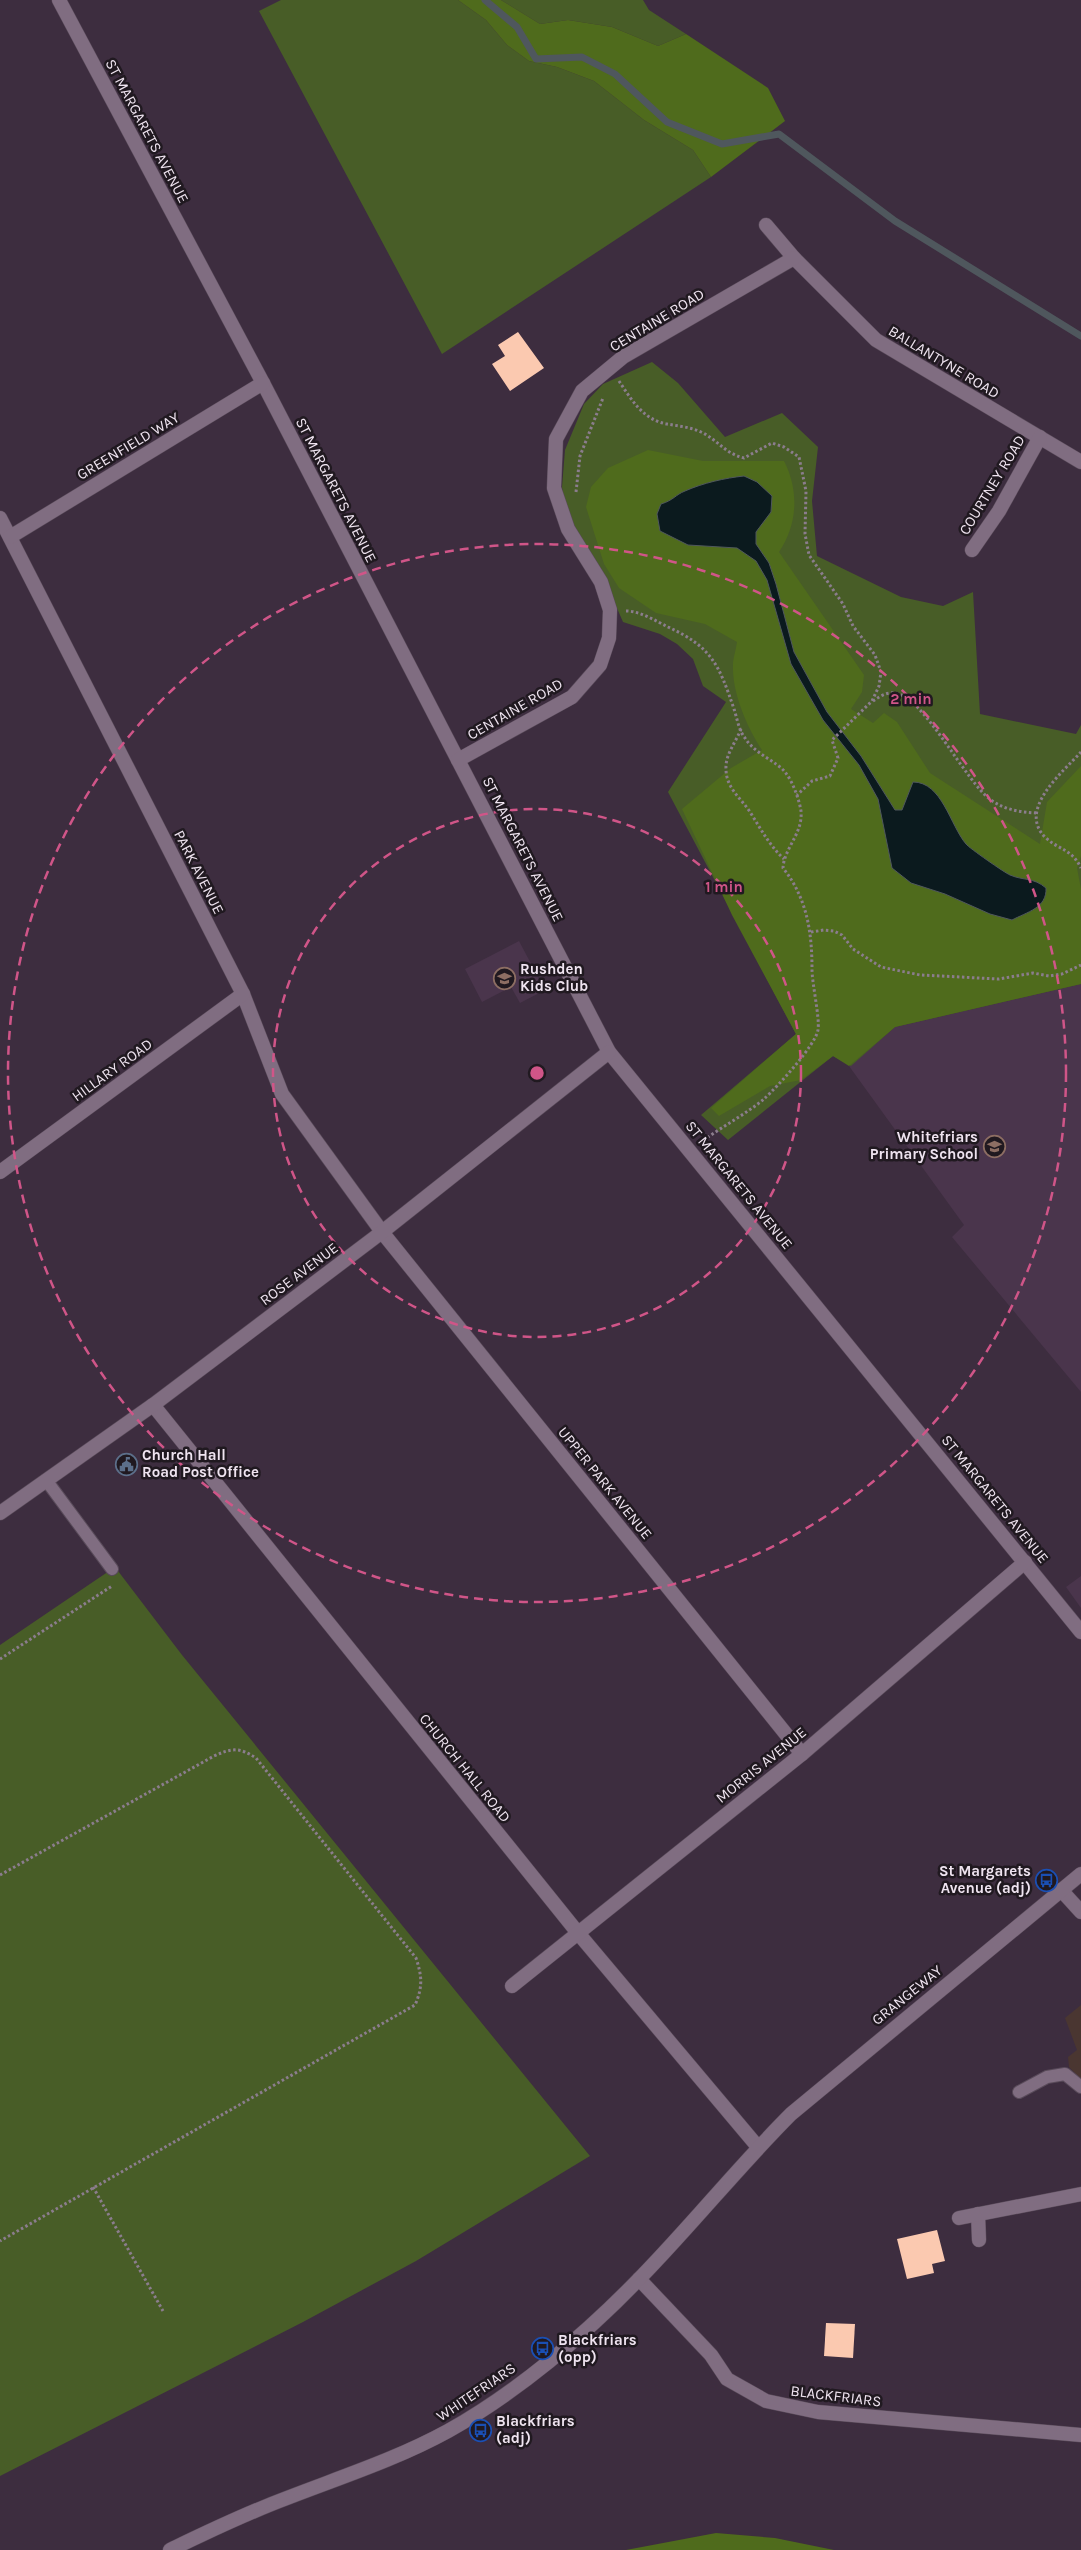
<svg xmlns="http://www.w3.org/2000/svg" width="1081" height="2550" viewBox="0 0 1081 2550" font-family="Karla,sans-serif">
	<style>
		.commercial { fill: #4a3631 }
		.built { fill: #4a354c }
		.green { fill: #485d27 }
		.forest { fill: #4f6b1c }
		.water { fill: #0b1a1e; stroke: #4f575d }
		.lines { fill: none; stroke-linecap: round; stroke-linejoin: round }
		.stream { stroke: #4f575d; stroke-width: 7 }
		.building { fill: #fbc9b0 }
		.service-casing { stroke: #594b5a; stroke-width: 14 }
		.minor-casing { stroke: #594b5a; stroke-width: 15 }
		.path { stroke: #8b7d8d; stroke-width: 3; stroke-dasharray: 2.5 2.5; stroke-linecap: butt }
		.service { stroke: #806d81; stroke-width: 12 }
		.minor { stroke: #806d81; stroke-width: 14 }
		.ring { fill: none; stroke: #d05588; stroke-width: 2.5; stroke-dasharray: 9 6 }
		.labels { text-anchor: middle; stroke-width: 5; stroke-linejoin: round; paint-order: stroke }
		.street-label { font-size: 15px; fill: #efe4f0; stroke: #201920 }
		.poi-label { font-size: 15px; font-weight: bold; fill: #efe4f0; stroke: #201920; text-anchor: start }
		.centre { fill: #d05588; stroke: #201920; stroke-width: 2.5 }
		.ring-label { font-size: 15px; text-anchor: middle; font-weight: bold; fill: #d05588; stroke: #201920; stroke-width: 5; stroke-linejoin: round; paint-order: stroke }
	</style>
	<rect width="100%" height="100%" fill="#3d2d3f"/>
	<!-- commercial -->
	<polygon class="commercial" points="1081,2005 1081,2079 1069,2067 1068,2057 1077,2050 1065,2018"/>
	<!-- built -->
	<g class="built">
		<polygon points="519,941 545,990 520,1003 511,987 482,1002 465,969"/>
		<polygon points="1081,984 1081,1392 952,1237 964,1225 849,1066 895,1027"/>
		<polygon points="1081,1576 1081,1608 1066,1587"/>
	</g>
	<!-- green -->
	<g class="green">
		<polygon points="281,0 458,0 486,20 507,45 529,61 557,67 594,81 644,120 693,150 711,177 442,354 259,11"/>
		<polygon points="501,0 643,0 649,10 686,34 658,46 612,27 568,20 540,24"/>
		<polygon points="652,362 678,383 725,437 782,413 818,447 812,501 817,556 901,597 943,606 973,592 980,714 1076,734 1081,725 1081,984 895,1027 851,1066 833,1056 728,1140 701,1115 796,1034 668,792 726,702 703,686 693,659 677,644 660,634 623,622 597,562 566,516 562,487 565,450 584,404 603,384"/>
		<polygon points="115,1567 182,1655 590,2156 416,2261 303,2322 0,2476 0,1645"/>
	</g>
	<!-- forest -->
	<g class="forest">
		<polygon points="458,0 501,0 540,24 568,20 612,27 658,46 686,34 768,88 785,121 711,177 693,150 644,120 594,81 557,67 529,61 507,45 486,20"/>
		<path d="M648,450L703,461H784C799,490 798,524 779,552L864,675L862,692L851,709L873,723L884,713L897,722L930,773L1040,844L1047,802L1081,766V856L1077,868L1081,889V984L895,1027L849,1066L833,1056L801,1080L770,1086L719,1116L711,1108L796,1034L732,915L682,809L731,768L762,750C747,727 732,693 733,665C733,658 736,650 737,642L705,624L656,613L619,588L604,564L586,507L591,487L608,468Z"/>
		<polygon points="716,2533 775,2538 834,2550 626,2550"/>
	</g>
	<!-- water -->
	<path class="water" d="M744,476L757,482L772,496L771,512L756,532V544L769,563L776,584L794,652L827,712L861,756L895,810H902L913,782C942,782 950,825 966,844C969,848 1005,873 1010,875C1024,881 1033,877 1046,888C1047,908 1027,912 1012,920L990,914L945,894L911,883L892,868L878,799L859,765L823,720L791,664L767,580L756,561L737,548L688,545L660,531L657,514L661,504C674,500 675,495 685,491C703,483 725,478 744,476Z"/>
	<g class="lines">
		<!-- stream -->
		<polyline class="stream" points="485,0 517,27 536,59 582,57 615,74 667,122 722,144 779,134 895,221 1081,336"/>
	</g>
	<!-- building -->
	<g class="building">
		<polygon points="518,332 544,368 510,391 492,364 505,356 498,345"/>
		<polygon points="937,2230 945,2261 932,2264 934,2273 907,2279 897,2239"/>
		<polygon points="826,2323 855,2324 853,2358 824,2356"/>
	</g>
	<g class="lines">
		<defs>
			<g id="service">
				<polyline points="46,1480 112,1569"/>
				<polyline points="1019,2092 1047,2077 1065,2074 1081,2087"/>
			</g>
			<g id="minor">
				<polyline points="59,0 263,383 609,1052 1081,1632"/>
				<polyline points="766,225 794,258 876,340 1081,462"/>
				<polyline points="0,518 243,994 282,1094 382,1232 802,1754"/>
				<polyline points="10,537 263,383"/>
				<polyline points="972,550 999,511 1040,437"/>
				<polyline points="458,760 572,697 600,665 609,638 610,610 601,582 568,529 554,488 556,439 582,391 623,357 794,258"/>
				<polyline points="0,1172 243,994"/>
				<polyline points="153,1405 578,1933 758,2147"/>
				<polyline points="0,1513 153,1405 382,1232 609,1052"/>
				<polyline points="1061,1890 1081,1912"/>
				<polyline points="512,1986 802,1754 1025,1562"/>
				<polyline points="978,2214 979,2240"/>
				<polyline points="959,2218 1081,2194"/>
				<polyline points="639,2279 711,2355 727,2379 766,2401 818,2412 1081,2435"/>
				<path d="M170,2550C209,2531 247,2513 287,2498C341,2477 397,2459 448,2431C516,2393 585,2335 639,2279C691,2226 738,2167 791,2114L1081,1874"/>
			</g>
		</defs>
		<!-- service casing -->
		<use href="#service" class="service-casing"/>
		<!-- minor casing -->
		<use href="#minor" class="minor-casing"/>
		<!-- path -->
		<g class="path">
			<path d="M619,381C631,399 643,420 667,424C678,426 690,427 701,432C718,440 724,453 744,458L772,443L784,447L799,457L806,491L805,534L809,555L843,604L853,626L875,655L881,672L879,686L872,701L832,740L838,758L830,776L812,781L797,795"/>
			<polyline points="576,492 580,456 603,398"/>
			<path d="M626,611C640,611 656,621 668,627C712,647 719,665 734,709C737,718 739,731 745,738C755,754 776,761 785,772C793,782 799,799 801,811C803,834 784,848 783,868C807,898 812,932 812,969C812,984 820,1018 818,1030C815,1046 777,1087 764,1099C746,1114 723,1126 704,1140"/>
			<path d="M873,701C879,697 886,692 894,693C922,693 966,783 991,800C1005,810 1020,812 1036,813"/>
			<path d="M741,729C736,742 725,755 726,769C726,788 741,798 750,812C761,829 769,845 784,859"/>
			<path d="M1081,752C1063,772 1016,810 1046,838C1059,850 1072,849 1081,868"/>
			<polyline points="811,932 824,930 834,931 842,935 853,949 881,967 920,975 999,979 1033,973 1049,976 1062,974 1081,965"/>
			<polyline points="0,1659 112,1586"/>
			<path d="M0,1875L214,1756C232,1748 239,1747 256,1758L416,1958C422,1976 423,1987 415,2005L0,2241"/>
			<polyline points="93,2187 163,2311"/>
		</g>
		<!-- service -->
		<use href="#service" class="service"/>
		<!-- minor -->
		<use href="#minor" class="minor"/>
	</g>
	<!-- distance rings -->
	<g class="ring">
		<circle cx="537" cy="1073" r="264"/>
		<circle cx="537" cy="1073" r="529"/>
	</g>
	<!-- icons -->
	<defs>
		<symbol id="school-ring" viewBox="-11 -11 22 22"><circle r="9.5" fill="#201920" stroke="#8d6e63" stroke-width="1.5"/><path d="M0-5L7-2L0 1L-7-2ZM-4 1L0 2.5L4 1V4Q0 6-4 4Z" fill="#8d6e63"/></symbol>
		<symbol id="civic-ring" viewBox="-11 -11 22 22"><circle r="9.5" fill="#201920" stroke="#5c6f8a" stroke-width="1.5"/><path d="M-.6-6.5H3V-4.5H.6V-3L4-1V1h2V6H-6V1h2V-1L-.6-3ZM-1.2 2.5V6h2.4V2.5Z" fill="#5c6f8a"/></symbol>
		<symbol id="bus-ring" viewBox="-11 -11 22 22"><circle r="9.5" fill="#201920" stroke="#1a4fb4" stroke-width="1.5"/><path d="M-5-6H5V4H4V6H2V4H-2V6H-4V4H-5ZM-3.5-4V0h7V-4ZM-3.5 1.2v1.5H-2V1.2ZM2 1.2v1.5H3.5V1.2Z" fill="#1a4fb4"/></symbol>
	</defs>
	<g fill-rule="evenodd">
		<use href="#school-ring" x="492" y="966" width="25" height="25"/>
		<use href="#school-ring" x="982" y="1134" width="25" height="25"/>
		<use href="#civic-ring" x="114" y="1452" width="25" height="25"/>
		<use href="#bus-ring" x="1034" y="1868" width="25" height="25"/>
		<use href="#bus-ring" x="530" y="2336" width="25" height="25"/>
		<use href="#bus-ring" x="468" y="2418" width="25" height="25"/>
	</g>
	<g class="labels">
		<!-- street labels -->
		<g class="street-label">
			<text transform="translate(147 131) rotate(62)" y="5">ST MARGARETS AVENUE</text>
			<text transform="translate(657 320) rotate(-31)" y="5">CENTAINE ROAD</text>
			<text transform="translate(944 362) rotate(31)" y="5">BALLANTYNE ROAD</text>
			<text transform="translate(128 446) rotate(-31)" y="5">GREENFIELD WAY</text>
			<text transform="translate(992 485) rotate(-59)" y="5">COURTNEY ROAD</text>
			<text transform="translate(336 490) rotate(63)" y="5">ST MARGARETS AVENUE</text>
			<text transform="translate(515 709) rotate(-30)" y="5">CENTAINE ROAD</text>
			<text transform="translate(523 849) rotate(63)" y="5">ST MARGARETS AVENUE</text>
			<text transform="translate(199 872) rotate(63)" y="5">PARK AVENUE</text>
			<text transform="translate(112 1070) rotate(-36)" y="5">HILLARY ROAD</text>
			<text transform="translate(739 1185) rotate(51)" y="5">ST MARGARETS AVENUE</text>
			<text transform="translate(299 1274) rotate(-37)" y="5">ROSE AVENUE</text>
			<text transform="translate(605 1483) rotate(51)" y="5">UPPER PARK AVENUE</text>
			<text transform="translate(995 1499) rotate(51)" y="5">ST MARGARETS AVENUE</text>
			<text transform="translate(761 1765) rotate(-39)" y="5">MORRIS AVENUE</text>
			<text transform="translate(465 1768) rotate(51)" y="5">CHURCH HALL ROAD</text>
			<text transform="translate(907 1995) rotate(-39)" y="5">GRANGEWAY</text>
			<text transform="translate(476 2392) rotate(-34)" y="5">WHITEFRIARS</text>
			<text transform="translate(836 2396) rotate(7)" y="5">BLACKFRIARS</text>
		</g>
		<!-- poi labels -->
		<g class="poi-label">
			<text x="520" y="974">Rushden<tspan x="520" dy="17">Kids Club</tspan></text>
			<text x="978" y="1142" text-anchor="end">Whitefriars<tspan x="978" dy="17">Primary School</tspan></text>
			<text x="142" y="1460">Church Hall<tspan x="142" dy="17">Road Post Office</tspan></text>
			<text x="1031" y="1876" text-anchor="end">St Margarets<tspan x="1031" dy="17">Avenue (adj)</tspan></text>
			<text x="558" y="2345">Blackfriars<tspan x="558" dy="17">(opp)</tspan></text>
			<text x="496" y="2426">Blackfriars<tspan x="496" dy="17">(adj)</tspan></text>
		</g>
	</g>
	<circle cx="537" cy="1073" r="8" class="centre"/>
	<g class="ring-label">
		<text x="911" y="704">2 min</text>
		<text x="724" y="892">1 min</text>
	</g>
</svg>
